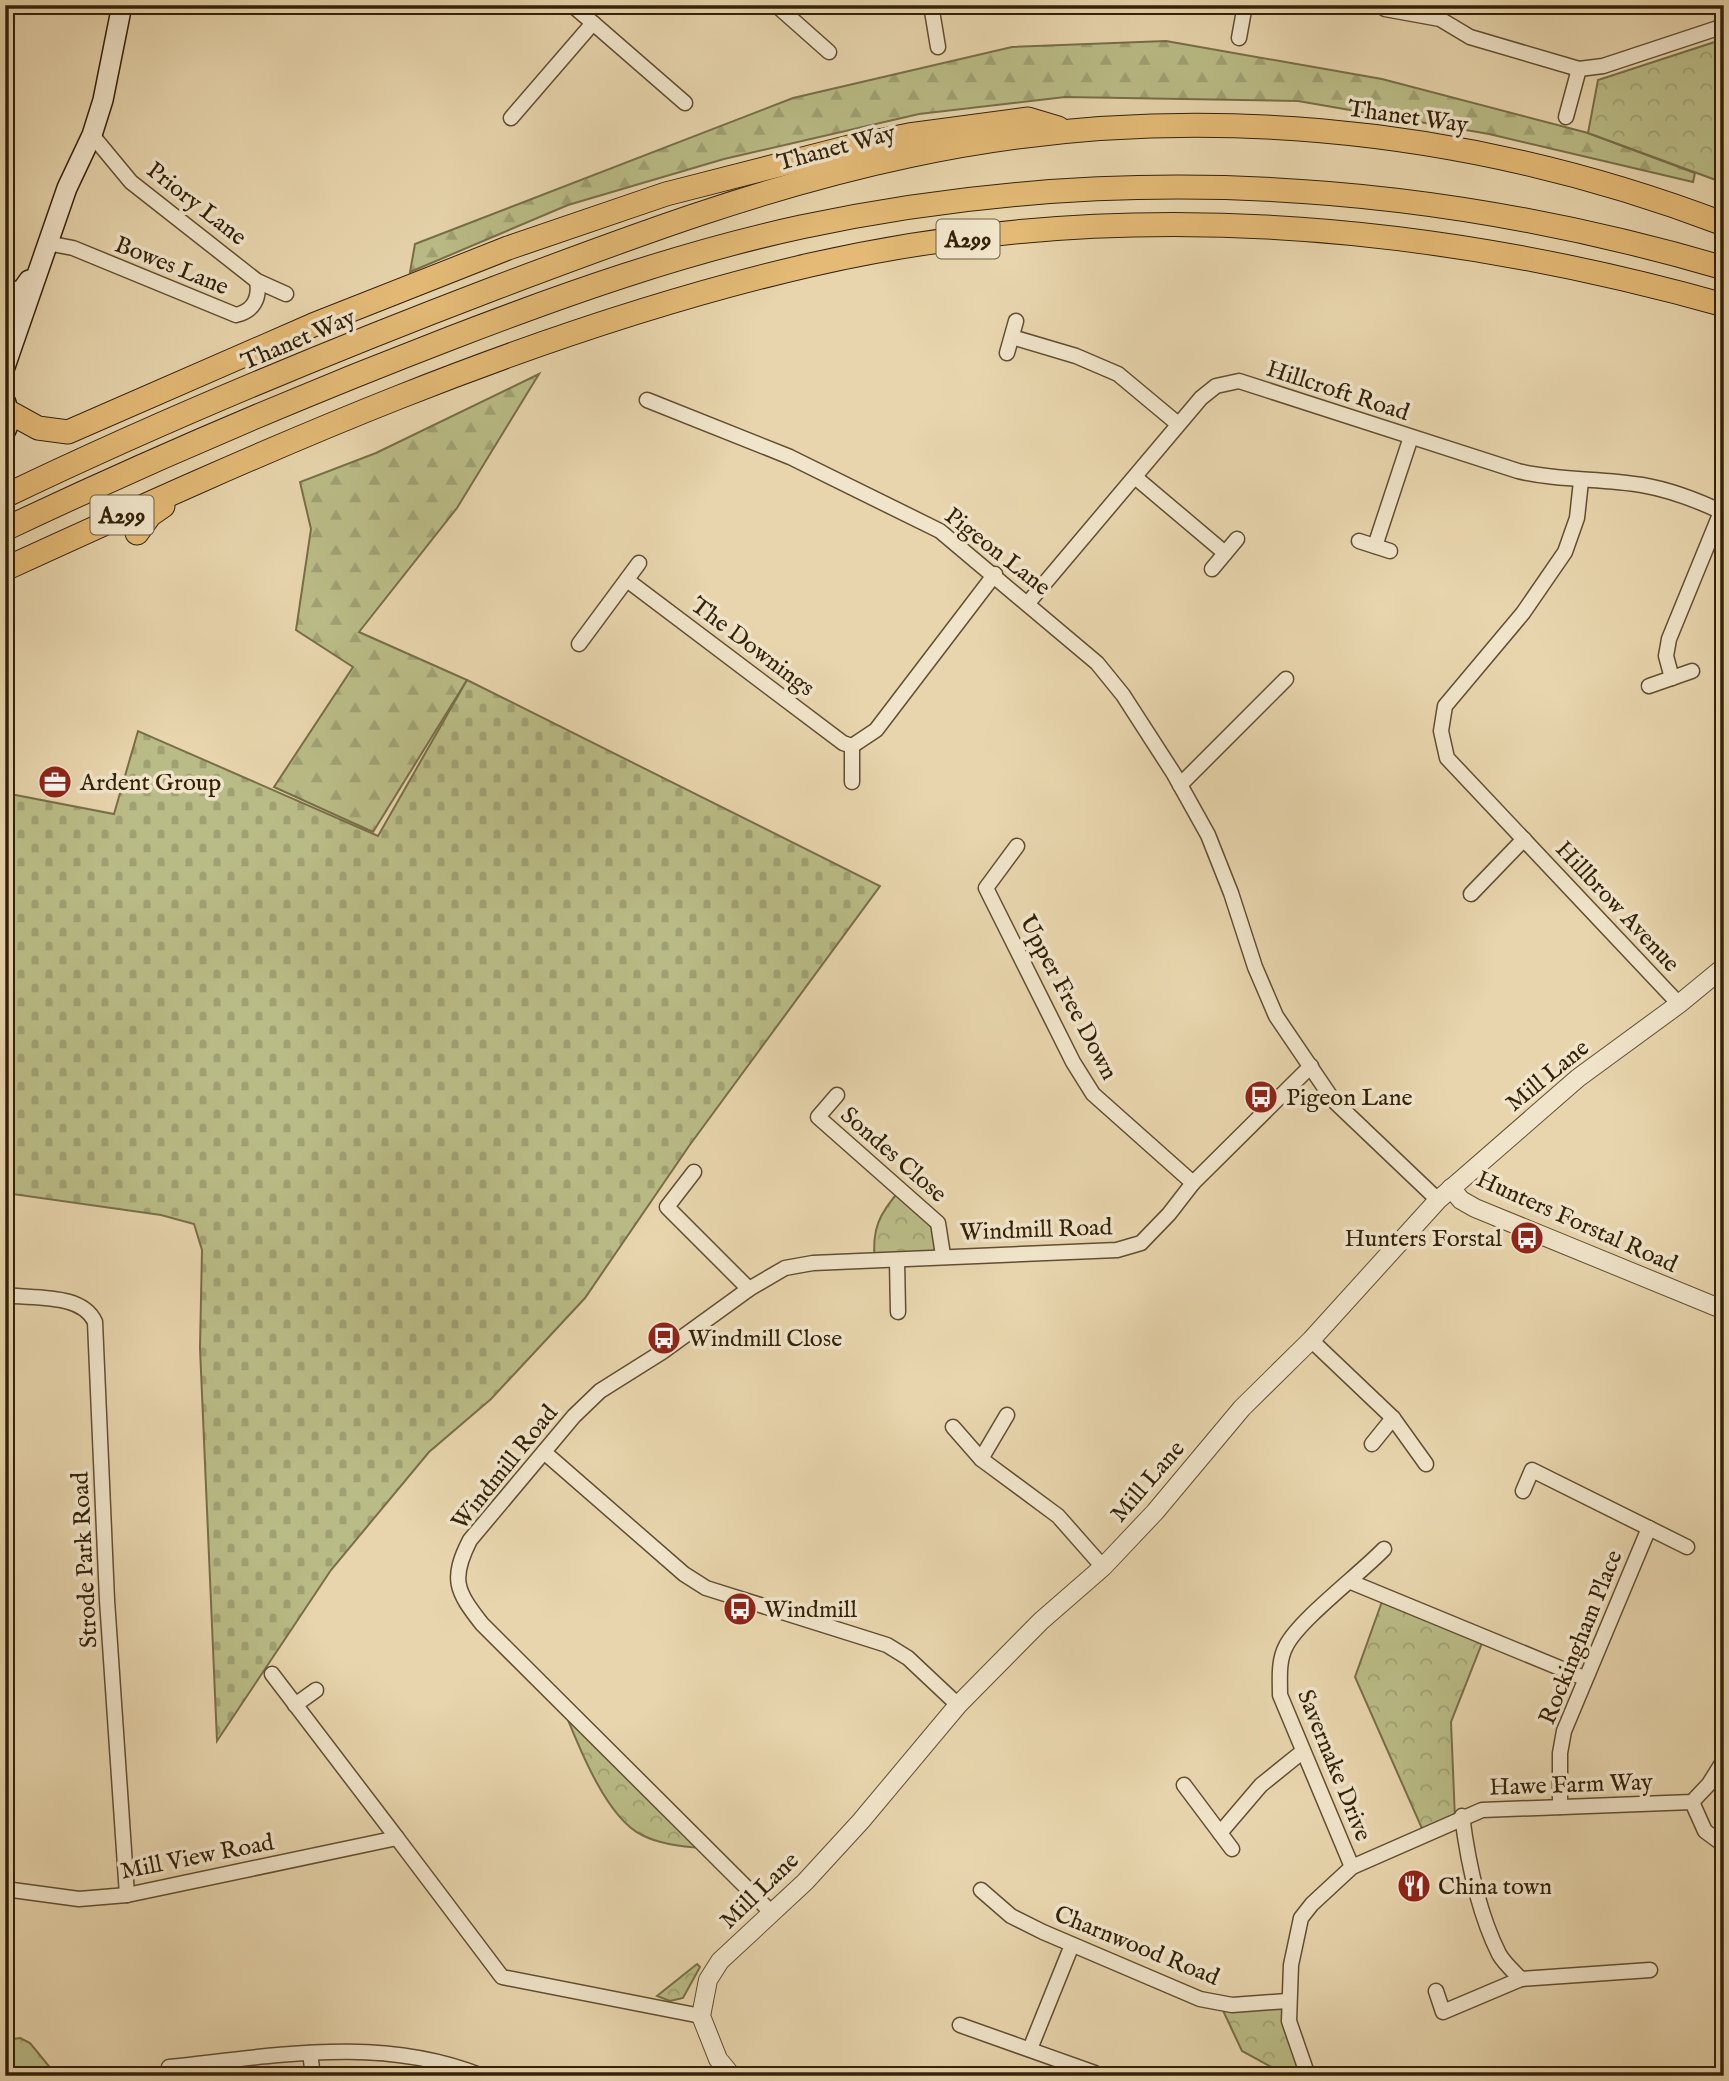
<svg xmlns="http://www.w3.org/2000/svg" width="1729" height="2081" viewBox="0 0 1729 2081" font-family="'IM FELL English',serif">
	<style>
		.forest { fill: url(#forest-firs); stroke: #776f48; stroke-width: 2 }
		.cemetery { fill: url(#cemetery-stones); stroke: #776f48; stroke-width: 2 }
		.park { fill: url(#park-crowns); stroke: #776f48; stroke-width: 2 }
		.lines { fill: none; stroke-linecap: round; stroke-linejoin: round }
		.minor-casing { stroke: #614f31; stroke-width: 17 }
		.tertiary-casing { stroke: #614f31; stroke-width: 20 }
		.secondary-casing { stroke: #342208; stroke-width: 22 }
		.primary-casing { stroke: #342208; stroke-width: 24 }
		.trunk-casing { stroke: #342208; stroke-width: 25 }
		.minor { stroke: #f0e4ca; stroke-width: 14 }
		.tertiary { stroke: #f0e4ca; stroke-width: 18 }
		.secondary { stroke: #f0e4ca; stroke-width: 19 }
		.primary { stroke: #e4ba76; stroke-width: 21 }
		.trunk { stroke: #e4ba76; stroke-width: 23 }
		.labels { text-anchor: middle; stroke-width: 7; stroke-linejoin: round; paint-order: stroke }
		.shield { fill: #f0e4ca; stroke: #6c5c42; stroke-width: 2 }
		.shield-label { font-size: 23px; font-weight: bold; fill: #342208 }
		.street-label { font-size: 24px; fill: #342208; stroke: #f0e4ca }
		.poi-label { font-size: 24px; fill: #342208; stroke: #f0e4ca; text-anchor: start }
	</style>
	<defs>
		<pattern id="forest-firs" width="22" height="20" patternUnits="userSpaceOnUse" patternTransform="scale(1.75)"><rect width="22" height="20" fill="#babc87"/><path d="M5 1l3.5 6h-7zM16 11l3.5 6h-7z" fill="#a0a173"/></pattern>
		<pattern id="cemetery-stones" width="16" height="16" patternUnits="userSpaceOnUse" patternTransform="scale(1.75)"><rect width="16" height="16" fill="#babc87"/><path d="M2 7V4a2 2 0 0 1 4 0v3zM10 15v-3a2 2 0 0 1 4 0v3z" fill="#a0a173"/></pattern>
		<pattern id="park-crowns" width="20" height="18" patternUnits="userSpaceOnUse" patternTransform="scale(1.75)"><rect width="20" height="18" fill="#babc87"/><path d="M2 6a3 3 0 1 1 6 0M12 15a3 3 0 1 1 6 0" fill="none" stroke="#a0a173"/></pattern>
	</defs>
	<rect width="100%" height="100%" fill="#e8d5ad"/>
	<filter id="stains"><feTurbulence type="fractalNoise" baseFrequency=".00286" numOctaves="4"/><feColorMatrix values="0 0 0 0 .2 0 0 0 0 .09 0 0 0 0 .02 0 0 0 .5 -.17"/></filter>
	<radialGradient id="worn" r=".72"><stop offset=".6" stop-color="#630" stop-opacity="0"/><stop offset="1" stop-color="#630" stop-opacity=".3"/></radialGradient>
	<!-- forest -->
	<g class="forest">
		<polygon points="1166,41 1382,79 1588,133 1695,173 1693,182 1489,134 1298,101 1065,97 919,114 724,159 568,205 410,272 415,244 793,98 1012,47"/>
		<polygon points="539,374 457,508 359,632 467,680 373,832 274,787 353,667 296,630 311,529 300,482 376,453"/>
	</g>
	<!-- cemetery -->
	<polygon class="cemetery" points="467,680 880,886 689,1146 585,1298 491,1399 429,1452 331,1570 217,1741 200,1348 202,1250 194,1224 161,1215 5,1193 5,793 114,814 138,731 378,836"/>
	<!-- park -->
	<g class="park">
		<polygon points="1724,39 1724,183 1588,133 1598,80"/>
		<path d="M900,1190L938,1223L943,1255L875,1261C871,1229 880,1213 900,1190Z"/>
		<polygon points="1384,1596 1484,1638 1451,1722 1455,1819 1424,1833 1355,1677"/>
		<path d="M562,1705L706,1849C685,1846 661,1845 642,1835C605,1817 577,1742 562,1705Z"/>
		<polygon points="697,1964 700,1967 683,1998 670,2001 657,1996"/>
		<polygon points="1287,2001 1308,2076 1288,2076 1242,2051 1219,2002"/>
		<polygon points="20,2038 30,2043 57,2076 5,2076 5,2040"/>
	</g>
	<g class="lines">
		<defs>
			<g id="minor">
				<polyline points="776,5 829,52"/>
				<polyline points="931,5 938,47"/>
				<polyline points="1386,5 1385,9 1440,19 1470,37 1579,69 1603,66 1724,26"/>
				<polyline points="593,23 685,103"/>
				<polyline points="1239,38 1245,5"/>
				<polyline points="1566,117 1579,69"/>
				<polyline points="511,118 593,23 572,5"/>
				<polyline points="92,135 131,182 257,281 286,294"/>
				<path d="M47,243L73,248L236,315C254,311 260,298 257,281"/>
				<polyline points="5,283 27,298"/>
				<polyline points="1012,337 1076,356 1118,374 1178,424"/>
				<polyline points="1007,353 1016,321"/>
				<polyline points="647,400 790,457 940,531 1097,663 1123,695 1174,774 1208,835 1231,893 1255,967 1276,1016 1333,1100 1438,1200"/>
				<polyline points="1135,477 1225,553"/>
				<polyline points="1581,481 1577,518 1565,552 1523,613 1445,706 1441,731 1447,758 1679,1004"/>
				<polyline points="1359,541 1390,551"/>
				<polyline points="1375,546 1411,437"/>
				<polyline points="1212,569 1237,539"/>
				<polyline points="627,580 843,743 852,746 876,730 995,574"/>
				<path d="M1028,603L1201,398L1216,386L1239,381L1518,471C1559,481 1601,478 1642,485C1671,490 1697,500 1724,513"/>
				<polyline points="579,644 639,563"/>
				<polyline points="1672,678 1666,656 1669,639 1721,512"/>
				<polyline points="1649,686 1692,671"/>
				<polyline points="852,782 852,746"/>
				<polyline points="1180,785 1286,679"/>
				<polyline points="1017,846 986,888 1073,1062 1093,1094 1193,1183"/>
				<polyline points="1471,894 1524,839"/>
				<polyline points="837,1095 818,1117 938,1223 943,1255"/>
				<polyline points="694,1172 667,1207 749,1289"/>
				<polyline points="897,1260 898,1312"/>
				<path d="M5,1295C34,1299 82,1293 95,1322L107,1600L127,1895"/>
				<polyline points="1311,1340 1393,1418 1426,1464"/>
				<polyline points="953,1427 981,1459 1058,1516 1103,1567"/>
				<polyline points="1372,1444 1393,1418"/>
				<polyline points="544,1452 684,1574 706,1588 887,1645 908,1658 958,1705"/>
				<polyline points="981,1459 1007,1415"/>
				<polyline points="1523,1491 1532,1470 1687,1547"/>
				<polyline points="1351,1582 1584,1678"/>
				<polyline points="272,1674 397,1838"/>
				<polyline points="295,1705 316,1690"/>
				<polyline points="1184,1785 1232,1849"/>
				<polyline points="1692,1802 1705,1831 1724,1845"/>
				<polyline points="1560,1807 1560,1753 1564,1731 1649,1528"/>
				<path d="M1462,1816C1468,1862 1478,1912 1499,1954C1504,1963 1514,1972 1521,1979L1650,1970"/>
				<polyline points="1220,1833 1261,1785 1302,1752"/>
				<path d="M1352,1867L1280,1695C1280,1679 1278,1661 1286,1646C1299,1620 1360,1574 1384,1549"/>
				<polyline points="5,1889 79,1899 127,1895 397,1838 502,1977 701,2016"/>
				<polyline points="981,1890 1011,1916 1043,1932 1200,1999 1232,2005 1287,2001"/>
				<path d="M772,1913L482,1624C456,1591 450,1579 470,1540L574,1416L600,1391L662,1352L749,1289L785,1268L813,1263L1117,1250L1141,1243L1169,1214L1193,1183L1311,1066"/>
				<polyline points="1436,1991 1443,2012 1521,1979"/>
				<polyline points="960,2025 1095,2073"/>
				<polyline points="1030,2049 1072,1945"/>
				<polyline points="310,2053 313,2076"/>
				<path d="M169,2067C274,2056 381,2035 482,2076"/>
				<polyline points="1308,2076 1289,2021 1291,1965 1301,1918 1312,1904 1352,1867 1482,1810 1692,1802 1709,1784 1724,1760"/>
			</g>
			<g id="tertiary">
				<polyline points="1451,1188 1461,1200 1475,1208 1724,1310"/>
				<polyline points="732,2076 718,2059 701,2016 708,1980 720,1961 805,1882 861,1821 958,1705 1041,1621 1103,1567 1155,1512 1242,1408 1311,1340 1438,1200 1578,1078 1679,1004 1724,967"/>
			</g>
			<g id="secondary">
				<polyline points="5,314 29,280"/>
				<polyline points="5,367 67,188 92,135 103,100 122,5"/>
			</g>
			<polyline id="primary" points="5,403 9,421 5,430"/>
			<g id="trunk">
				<polyline points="9,412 38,428 68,432 313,325 508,248 666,194 849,147 909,135 1028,119 1058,128"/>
				<path d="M5,496C165,419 330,351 495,288C630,237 766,186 908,156C1180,97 1465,125 1724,224"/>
				<path d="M5,529C151,460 300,396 451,338C565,294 681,253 801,227C1111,161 1421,179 1724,268"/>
				<polyline points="137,533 150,515 163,506"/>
				<path d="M5,569C265,450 530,330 810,265C1115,195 1425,221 1724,305"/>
			</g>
		</defs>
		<!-- minor casing -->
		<use href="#minor" class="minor-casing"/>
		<!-- tertiary casing -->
		<use href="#tertiary" class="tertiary-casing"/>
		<!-- secondary casing -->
		<use href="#secondary" class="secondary-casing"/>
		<!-- primary casing -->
		<use href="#primary" class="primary-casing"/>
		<!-- trunk casing -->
		<use href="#trunk" class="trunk-casing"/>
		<!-- minor -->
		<use href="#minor" class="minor"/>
		<!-- tertiary -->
		<use href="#tertiary" class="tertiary"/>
		<!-- secondary -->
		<use href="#secondary" class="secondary"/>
		<!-- primary -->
		<use href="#primary" class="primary"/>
		<!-- trunk -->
		<use href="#trunk" class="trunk"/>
	</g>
	<!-- icons -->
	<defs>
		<symbol id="office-disc" viewBox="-11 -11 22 22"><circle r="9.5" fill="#8f2418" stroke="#f0e4ca"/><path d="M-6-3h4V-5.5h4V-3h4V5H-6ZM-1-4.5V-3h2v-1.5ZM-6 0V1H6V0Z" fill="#fff"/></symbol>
		<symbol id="bus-disc" viewBox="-11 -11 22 22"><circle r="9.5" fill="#8f2418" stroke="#f0e4ca"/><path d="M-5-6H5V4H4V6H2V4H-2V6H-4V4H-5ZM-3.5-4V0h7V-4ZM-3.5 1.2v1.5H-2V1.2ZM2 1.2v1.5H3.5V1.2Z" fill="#fff"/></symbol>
		<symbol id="restaurant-disc" viewBox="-11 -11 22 22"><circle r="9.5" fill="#8f2418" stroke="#f0e4ca"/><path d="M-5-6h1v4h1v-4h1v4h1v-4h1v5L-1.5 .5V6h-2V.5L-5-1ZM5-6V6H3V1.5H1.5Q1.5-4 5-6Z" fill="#fff"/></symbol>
	</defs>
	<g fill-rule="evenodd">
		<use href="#office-disc" x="36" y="763" width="38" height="38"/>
		<use href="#bus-disc" x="1242" y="1078" width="38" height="38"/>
		<use href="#bus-disc" x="1508" y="1219" width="38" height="38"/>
		<use href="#bus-disc" x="645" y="1319" width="38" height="38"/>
		<use href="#bus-disc" x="721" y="1590" width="38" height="38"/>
		<use href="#restaurant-disc" x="1395" y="1867" width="38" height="38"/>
	</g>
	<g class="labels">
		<!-- shield labels -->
		<g class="shield">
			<rect x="936.5" y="219.5" width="63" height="39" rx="5"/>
			<rect x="90.5" y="495.5" width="63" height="39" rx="5"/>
		</g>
		<g class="shield-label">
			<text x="968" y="247">A299</text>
			<text x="122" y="523">A299</text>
		</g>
		<!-- street labels -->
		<g class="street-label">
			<text transform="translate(1408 116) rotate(8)" y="8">Thanet Way</text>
			<text transform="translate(836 147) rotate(-15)" y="8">Thanet Way</text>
			<text transform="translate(197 203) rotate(38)" y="8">Priory Lane</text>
			<text transform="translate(172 265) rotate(22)" y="8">Bowes Lane</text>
			<text transform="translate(298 339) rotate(-23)" y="8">Thanet Way</text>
			<text transform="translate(1338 390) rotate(18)" y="8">Hillcroft Road</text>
			<text transform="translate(998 551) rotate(38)" y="8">Pigeon Lane</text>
			<text transform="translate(753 646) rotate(37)" y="8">The Downings</text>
			<text transform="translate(1618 906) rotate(47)" y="8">Hillbrow Avenue</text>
			<text transform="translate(1069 997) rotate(62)" y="8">Upper Free Down</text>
			<text transform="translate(1547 1075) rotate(-39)" y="8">Mill Lane</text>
			<text transform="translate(894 1154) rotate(41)" y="8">Sondes Close</text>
			<text transform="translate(1577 1221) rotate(24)" y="8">Hunters Forstal Road</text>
			<text transform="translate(1036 1229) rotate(-2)" y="8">Windmill Road</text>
			<text transform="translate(504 1467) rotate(-51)" y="8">Windmill Road</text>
			<text transform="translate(1147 1481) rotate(-49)" y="8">Mill Lane</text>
			<text transform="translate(84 1560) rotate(-93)" y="8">Strode Park Road</text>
			<text transform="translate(1580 1637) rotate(-68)" y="8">Rockingham Place</text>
			<text transform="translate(1335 1765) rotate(68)" y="8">Savernake Drive</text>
			<text transform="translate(1571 1784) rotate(-2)" y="8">Hawe Farm Way</text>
			<text transform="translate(197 1856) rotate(-11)" y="8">Mill View Road</text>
			<text transform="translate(759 1890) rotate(-44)" y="8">Mill Lane</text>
			<text transform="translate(1137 1945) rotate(22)" y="8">Charnwood Road</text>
		</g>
		<!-- poi labels -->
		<g class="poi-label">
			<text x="80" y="790">Ardent Group</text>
			<text x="1286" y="1105">Pigeon Lane</text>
			<text x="1502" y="1246" text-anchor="end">Hunters Forstal</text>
			<text x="688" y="1346">Windmill Close</text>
			<text x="764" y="1617">Windmill</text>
			<text x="1438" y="1894">China town</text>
		</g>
	</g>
	<!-- margin -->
	<rect width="1729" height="2081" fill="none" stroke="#e8d5ad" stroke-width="28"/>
	<rect x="7" y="7" width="1715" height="2067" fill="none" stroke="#342208" stroke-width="3.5"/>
	<rect x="14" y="14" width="1701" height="2053" fill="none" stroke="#342208" stroke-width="2"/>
	<rect width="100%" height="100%" filter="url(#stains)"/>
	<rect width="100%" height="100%" fill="url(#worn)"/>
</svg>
